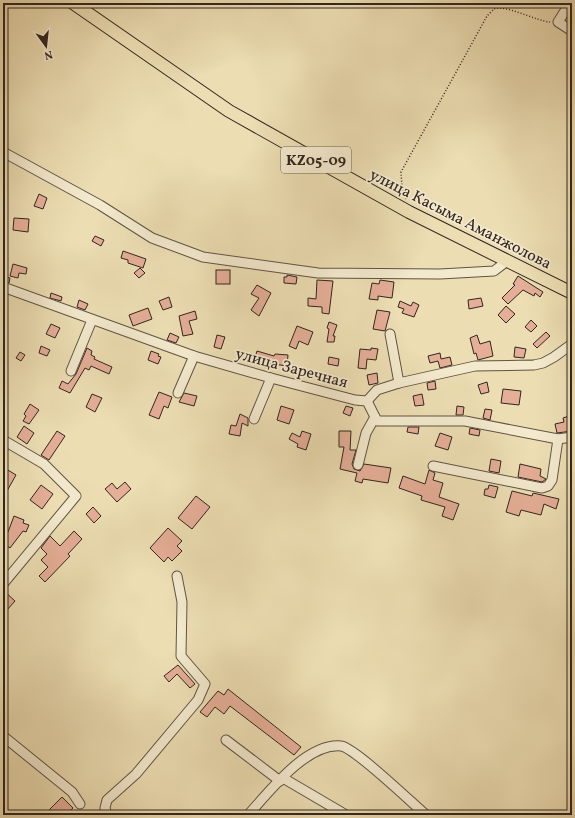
<svg xmlns="http://www.w3.org/2000/svg" width="575" height="818" viewBox="0 0 575 818" font-family="Vollkorn,serif">
	<style>
		.building { fill: #e5ae97; stroke: #31261f }
		.lines { fill: none; stroke-linecap: round; stroke-linejoin: round }
		.minor-casing { stroke: #605444; stroke-width: 11 }
		.major-casing { stroke: #31261f; stroke-width: 14 }
		.path { stroke: #31261f; stroke-width: 1.5; stroke-dasharray: 1 2; stroke-linecap: butt }
		.minor { stroke: #f3e9cd; stroke-width: 9 }
		.major { stroke: #ecddb2; stroke-width: 12 }
		.labels { text-anchor: middle; stroke-width: 3.5; stroke-linejoin: round; paint-order: stroke }
		.shield { fill: #f3e9cd; stroke: #6b6053; stroke-width: 1 }
		.shield-label { font-size: 15px; font-weight: bold; fill: #31261f }
		.street-label { font-size: 16px; fill: #31261f; stroke: #f3e9cd }
	</style>
	<rect width="100%" height="100%" fill="#ecddb2"/>
	<filter id="stains"><feTurbulence type="fractalNoise" baseFrequency=".005" numOctaves="4"/><feColorMatrix values="0 0 0 0 .2 0 0 0 0 .09 0 0 0 0 .02 0 0 0 .5 -.17"/></filter>
	<radialGradient id="worn" r=".72"><stop offset=".6" stop-color="#630" stop-opacity="0"/><stop offset="1" stop-color="#630" stop-opacity=".3"/></radialGradient>
	<!-- building -->
	<g class="building">
		<polygon points="39,194 47,198 43,209 34,206"/>
		<polygon points="14,218 29,219 28,232 13,230"/>
		<polygon points="95,236 104,240 101,246 92,241"/>
		<polygon points="123,251 146,259 143,268 128,263 128,260 121,258"/>
		<polygon points="13,264 27,268 26,274 19,273 18,278 10,276"/>
		<polygon points="140,268 145,273 139,278 134,273"/>
		<rect x="216" y="270" width="14" height="14"/>
		<polygon points="287,275 297,277 296,284 284,283 284,277 287,277"/>
		<polygon points="3,276 10,278 9,283 3,281"/>
		<polygon points="518,276 543,292 540,297 535,293 534,296 523,290 508,304 502,298 515,285 513,284"/>
		<polygon points="317,280 333,281 329,314 322,313 322,307 308,306 308,298 316,299"/>
		<polygon points="380,280 394,282 392,298 378,296 378,300 369,299 372,283 379,284"/>
		<polygon points="257,285 271,293 259,316 251,310 259,298 251,294"/>
		<polygon points="51,293 62,297 61,301 50,298"/>
		<polygon points="169,297 172,307 163,310 159,301"/>
		<polygon points="481,298 483,306 469,309 468,300"/>
		<polygon points="79,300 88,304 85,310 77,307"/>
		<polygon points="400,301 411,306 413,302 419,305 414,317 402,313 404,309 398,307"/>
		<polygon points="506,306 515,314 506,323 498,315"/>
		<polygon points="148,308 152,319 133,326 129,315"/>
		<polygon points="377,310 390,312 385,331 373,329"/>
		<polygon points="195,311 197,319 189,321 193,334 183,336 179,316"/>
		<polygon points="531,320 537,326 531,332 525,327"/>
		<polygon points="329,322 337,325 333,336 335,336 334,342 327,342 329,329 327,328"/>
		<polygon points="51,324 60,328 55,338 46,334"/>
		<polygon points="297,326 313,332 308,345 299,341 296,349 289,346"/>
		<polygon points="546,332 550,336 537,348 533,344"/>
		<polygon points="170,333 179,337 176,343 167,340"/>
		<polygon points="217,335 225,337 221,349 214,347"/>
		<polygon points="477,335 480,344 490,341 493,356 478,360 476,353 474,354 470,338"/>
		<polygon points="41,346 50,350 47,356 39,353"/>
		<polygon points="515,347 526,349 524,358 514,357"/>
		<polygon points="87,348 92,351 91,355 95,357 94,359 112,367 109,374 91,366 89,370 85,368 70,393 59,388 62,381 68,384 76,374"/>
		<polygon points="371,348 378,349 376,360 367,359 366,369 358,368 360,349 371,350"/>
		<polygon points="151,351 159,354 158,356 161,357 158,364 148,360"/>
		<polygon points="257,351 274,356 275,354 288,355 287,366 267,363 265,367 253,363"/>
		<polygon points="20,352 25,355 21,361 16,358"/>
		<polygon points="440,353 441,359 450,357 452,365 440,368 438,361 430,363 428,356"/>
		<polygon points="329,357 339,359 338,366 328,364"/>
		<polygon points="377,373 378,383 369,385 367,375"/>
		<polygon points="435,381 436,389 428,390 427,383"/>
		<polygon points="487,382 489,392 481,394 478,385"/>
		<polygon points="503,389 521,391 519,405 501,403"/>
		<polygon points="159,392 172,397 168,408 164,406 159,419 149,415"/>
		<polygon points="184,393 197,396 194,406 179,402"/>
		<polygon points="92,394 102,398 95,412 86,407"/>
		<polygon points="422,394 424,405 415,406 413,396"/>
		<polygon points="30,404 39,410 29,424 23,421 26,416 24,414"/>
		<polygon points="281,406 294,410 289,424 277,420"/>
		<polygon points="346,406 353,408 350,416 343,413"/>
		<polygon points="457,406 464,407 463,415 456,415"/>
		<polygon points="485,409 492,410 490,420 483,418"/>
		<polygon points="240,414 248,418 248,426 242,423 240,436 229,434 231,425 236,426"/>
		<polygon points="569,416 572,431 557,433 555,424 564,422 563,418"/>
		<polygon points="24,426 34,433 27,444 17,437"/>
		<polygon points="408,427 419,427 418,434 407,432"/>
		<polygon points="470,428 480,430 479,436 469,434"/>
		<polygon points="57,431 65,436 49,460 41,455"/>
		<polygon points="302,431 311,434 306,450 297,447 298,444 289,439 292,433 300,437"/>
		<polygon points="339,431 351,431 350,450 356,450 352,464 354,469 360,471 364,464 391,468 388,483 363,479 362,483 355,481 357,473 340,469 344,447 339,447"/>
		<polygon points="440,433 452,437 448,450 435,446"/>
		<polygon points="491,459 501,461 499,473 489,471"/>
		<polygon points="520,464 541,469 540,476 546,479 542,482 518,477"/>
		<polygon points="3,467 16,475 3,498"/>
		<polygon points="429,470 435,473 433,480 443,483 439,497 459,504 453,520 442,516 445,507 421,500 422,496 399,488 403,476 425,484"/>
		<polygon points="125,482 131,489 117,502 105,489 112,483 117,489"/>
		<polygon points="41,485 53,494 42,509 30,500"/>
		<polygon points="489,485 498,487 495,498 484,495 485,489 488,489"/>
		<polygon points="512,491 532,496 533,493 559,499 556,509 544,504 541,515 521,510 519,516 506,512"/>
		<polygon points="196,496 210,507 192,529 178,518"/>
		<polygon points="93,507 101,516 94,523 86,514"/>
		<polygon points="14,516 24,520 23,523 29,525 26,532 23,531 10,548 3,543 3,528 8,532"/>
		<polygon points="168,528 182,541 177,546 182,551 172,561 168,557 164,562 150,548"/>
		<polygon points="74,531 82,539 68,554 70,556 45,582 39,576 48,567 41,560 47,554 41,548 50,536 60,546"/>
		<polygon points="3,590 15,601 7,610 3,606"/>
		<polygon points="178,665 195,684 190,688 177,674 169,682 164,676"/>
		<polygon points="228,689 301,747 294,755 230,706 224,714 215,707 207,717 200,712 218,691 224,695"/>
		<polygon points="62,797 73,808 66,815 52,815 48,811"/>
	</g>
	<g class="lines">
		<defs>
			<g id="minor">
				<polyline points="570,3 558,22 572,31"/>
				<polyline points="3,152 100,205 152,238 203,257 318,273 440,274 494,271 507,261"/>
				<polyline points="3,287 194,356 271,378 355,400 367,401 377,390 399,383 475,366 534,365 543,363 554,357 572,344"/>
				<polyline points="390,334 399,383"/>
				<polyline points="71,371 92,320"/>
				<polyline points="178,393 194,356"/>
				<polyline points="367,401 377,421 465,421 558,439 572,437"/>
				<polyline points="254,419 271,378"/>
				<polyline points="3,440 44,464 76,496 3,584"/>
				<polyline points="358,465 366,433 375,417"/>
				<polyline points="433,466 542,488 548,486 552,480 558,439"/>
				<polyline points="3,736 72,792 80,804"/>
				<polyline points="226,740 280,781"/>
				<polyline points="283,778 346,815"/>
				<polyline points="107,815 105,808 107,800 136,774 198,700 205,684 181,656 182,602 177,576"/>
				<path d="M248,815C269,792 306,743 341,746C355,748 412,803 426,815"/>
			</g>
			<polyline id="major" points="73,3 229,111 409,212 572,293"/>
		</defs>
		<!-- minor casing -->
		<use href="#minor" class="minor-casing"/>
		<!-- major casing -->
		<use href="#major" class="major-casing"/>
		<!-- path -->
		<path class="path" d="M406,199L402,187L401,172L487,16C489,14 492,11 494,9C505,4 536,21 550,22"/>
		<!-- minor -->
		<use href="#minor" class="minor"/>
		<!-- major -->
		<use href="#major" class="major"/>
	</g>
	<g class="labels">
		<!-- shield labels -->
		<rect class="shield" x="281" y="147" width="70" height="26" rx="3"/>
		<g class="shield-label">
			<text x="316" y="165">KZ05-09</text>
		</g>
		<!-- street labels -->
		<g class="street-label">
			<text transform="translate(461 218) rotate(27)" y="6">улица Касыма Аманжолова</text>
			<text transform="translate(292 367) rotate(15)" y="6">улица Заречная</text>
		</g>
	</g>
	<!-- margin -->
	<rect width="575" height="818" fill="none" stroke="#ecddb2" stroke-width="16"/>
	<rect x="4" y="4" width="567" height="810" fill="none" stroke="#31261f" stroke-width="2"/>
	<rect x="8" y="8" width="559" height="802" fill="none" stroke="#31261f"/>
	<!-- north arrow -->
	<g transform="translate(46 46) rotate(165)" stroke="#f3e9cd" stroke-width="3" paint-order="stroke">
	<path d="M0-3L7 15L0 10L-7 15Z" fill="#31261f"/>
	<text y="-6" font-size="11" font-weight="bold" text-anchor="middle" fill="#31261f">N</text>
	</g>
	<rect width="100%" height="100%" filter="url(#stains)"/>
	<rect width="100%" height="100%" fill="url(#worn)"/>
</svg>
